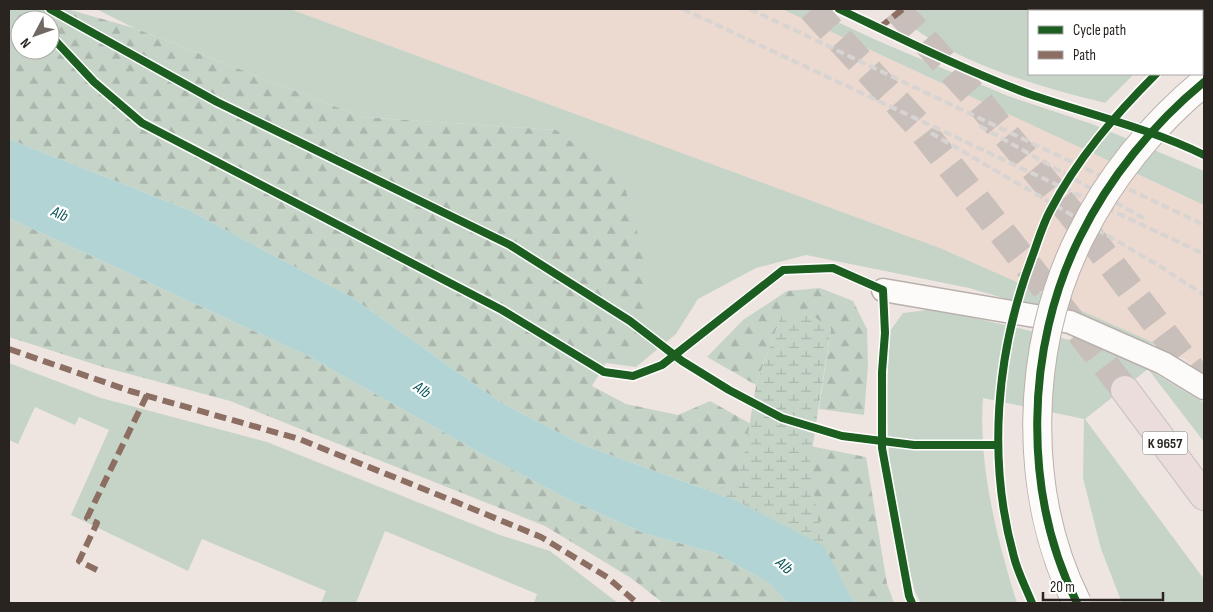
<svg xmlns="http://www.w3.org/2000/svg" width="1213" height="612" viewBox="0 0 1213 612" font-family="'Sofia Sans Condensed',sans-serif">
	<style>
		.built { fill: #ecd9d0 }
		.green { fill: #c6d4c7 }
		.forest { fill: url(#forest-firs); fill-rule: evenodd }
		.wetland { fill: url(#wetland-marsh) }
		.water { fill: #b3d4d4 }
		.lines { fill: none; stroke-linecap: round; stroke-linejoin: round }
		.trunk-tunnel { stroke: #c8beba; stroke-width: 28; stroke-dasharray: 28 14; stroke-linecap: butt }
		.service-casing { stroke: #b8b0ac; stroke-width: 25 }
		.trunk-casing { stroke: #c7c1bf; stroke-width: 30 }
		.service { stroke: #fdfbfa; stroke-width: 22 }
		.trunk { stroke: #eadddc; stroke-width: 28 }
		.rail { stroke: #d7d4d2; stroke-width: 4; stroke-dasharray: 8 4; stroke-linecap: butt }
		.tertiary-bridge-casing { stroke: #b8b0ac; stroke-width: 30; stroke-linecap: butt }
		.tertiary-bridge { stroke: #fdfbfa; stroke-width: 28 }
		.quiet { stroke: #8d6e63; stroke-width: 6; stroke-dasharray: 12 6; stroke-linecap: butt }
		.cycleway-casing { stroke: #fff; stroke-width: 11 }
		.cycleway { stroke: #1b5e20; stroke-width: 8 }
		.labels { text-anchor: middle; stroke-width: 4.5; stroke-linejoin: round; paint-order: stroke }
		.shield { fill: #fff; stroke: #6a6664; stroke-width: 1 }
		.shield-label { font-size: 14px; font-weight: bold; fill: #2a2421 }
		.water-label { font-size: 16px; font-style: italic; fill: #0a5558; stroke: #fff }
	</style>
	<defs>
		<pattern id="forest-firs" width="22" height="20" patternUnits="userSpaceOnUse" patternTransform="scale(1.25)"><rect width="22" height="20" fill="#c6d4c7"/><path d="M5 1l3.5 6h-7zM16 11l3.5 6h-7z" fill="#aab6ab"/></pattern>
		<pattern id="wetland-marsh" width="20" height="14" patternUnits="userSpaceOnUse" patternTransform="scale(1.25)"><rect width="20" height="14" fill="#c6d4c7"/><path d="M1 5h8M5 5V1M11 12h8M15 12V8" fill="none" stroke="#aab6ab"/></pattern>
	</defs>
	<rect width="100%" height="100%" fill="#efe5e0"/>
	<!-- built -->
	<polygon class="built" points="290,9 782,9 1204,205 1204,372 1170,350 940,248"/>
	<!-- green -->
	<g class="green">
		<polygon points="96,9 290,9 940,248 1170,350 1097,325 969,288 806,255 756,268 698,299 676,334 636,367 606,363 556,130 362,117 134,28"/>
		<polygon points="782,9 810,9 876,40 1008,96 1092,124 1204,171 1204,205"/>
		<path d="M919,9H1204V17L1202,19V11H1029V74H1134L1105,103C1043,88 960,64 910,25Z"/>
		<path d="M935,309L1118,351L1204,403V442L1148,369L1085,419L1204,579V603H1122L1101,549L1083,478L1084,419L983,398C978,464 997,540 1017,603H921L915,592L892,498L886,405L890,331L903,313Z"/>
		<polygon points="9,363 101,398 267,442 500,535 550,551 618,603 534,603 537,594 385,531 356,603 321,603 326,591 202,539 188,571 71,515 109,430 79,417 75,425 35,407 18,444 9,440"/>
	</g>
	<!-- forest -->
	<g class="forest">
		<path d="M9,9H67L134,28L362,117L556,130L623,181L652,284L631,355L606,363L592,386L626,404L678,415L710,401L760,429L805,445L866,457L887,584L894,603H854L823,546L735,500L583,445L500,402L353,298L189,210L9,139ZM20,20H50V50H20Z"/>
		<polygon points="9,218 306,355 484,455 568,499 643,533 715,553 769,583 788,603 663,603 631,578 545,526 230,401 103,367 9,337"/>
		<polygon points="820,288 853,301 867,329 868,365 864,415 819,409 831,328 781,316 756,385 707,357 743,320 787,291"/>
	</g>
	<!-- wetland -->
	<polygon class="wetland" points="807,312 831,328 809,469 824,546 735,500 711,491 735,484 743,463 756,385 781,316"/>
	<!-- water -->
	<polygon class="water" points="9,139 189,210 353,298 500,402 583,445 735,500 824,546 854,603 788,603 769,583 715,553 643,533 568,499 484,455 306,355 9,218"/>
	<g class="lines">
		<!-- trunk-tunnel -->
		<g class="trunk-tunnel">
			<polyline points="812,9 918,125 1125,390"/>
			<polyline points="897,9 975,97 1089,235 1204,386"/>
		</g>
		<defs>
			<polyline id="service" points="883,290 1070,322 1163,363 1204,388"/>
			<polyline id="trunk" points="1125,390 1204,496"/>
		</defs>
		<!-- service casing -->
		<use href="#service" class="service-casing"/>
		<!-- trunk casing -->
		<use href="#trunk" class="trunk-casing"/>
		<!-- service -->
		<use href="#service" class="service"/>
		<!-- trunk -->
		<use href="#trunk" class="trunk"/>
		<!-- rail -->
		<g class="rail">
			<polyline points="683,9 1204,254"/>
			<polyline points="750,9 1204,225"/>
			<polyline points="980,126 1145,219"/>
			<polyline points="931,133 1158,265 1204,295"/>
		</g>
		<defs>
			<path id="tertiary-bridge" d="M1077,603C1022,493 1025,347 1080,237C1109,178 1153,124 1204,82"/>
		</defs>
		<!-- tertiary-bridge casing -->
		<use href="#tertiary-bridge" class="tertiary-bridge-casing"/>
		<!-- tertiary-bridge -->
		<use href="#tertiary-bridge" class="tertiary-bridge"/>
		<!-- quiet -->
		<g class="quiet">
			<polyline points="879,28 903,9"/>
			<polyline points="1202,36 1204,35"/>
			<polyline points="9,349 130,391 299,439 456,502 541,537 607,577 637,603"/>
			<polyline points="97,570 79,561 97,523 87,518 147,395"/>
		</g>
		<defs>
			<g id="cycleway">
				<polyline points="50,9 217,102 510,245 630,321 682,361 729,390 782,418 842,436 914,445 997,445"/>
				<path d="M839,9C902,39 964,70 1029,94C1087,114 1149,128 1204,155"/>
				<polyline points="50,35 94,82 142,123 502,310 604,372 633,376 662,365 783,270 833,268 883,290 885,333 882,372 882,448 909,596 912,603"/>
				<path d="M1032,603C1026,588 1018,573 1014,557C987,460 996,354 1031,260C1037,244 1042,226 1050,211C1077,159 1115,115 1156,74"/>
				<path d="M1077,603C1022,493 1025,347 1080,237C1109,178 1153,124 1204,82"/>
			</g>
		</defs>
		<!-- cycleway casing -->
		<use href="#cycleway" class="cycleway-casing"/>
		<!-- cycleway -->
		<use href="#cycleway" class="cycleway"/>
	</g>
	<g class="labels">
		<!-- shield labels -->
		<rect class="shield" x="1142.5" y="431.5" width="45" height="23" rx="4"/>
		<g class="shield-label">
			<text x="1165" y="448">K 9657</text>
		</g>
		<!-- water labels -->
		<g class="water-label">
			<text transform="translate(60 213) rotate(23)" y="6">Alb</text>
			<text transform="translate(423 389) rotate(36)" y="6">Alb</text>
			<text transform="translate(785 565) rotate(43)" y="6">Alb</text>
		</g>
	</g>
	<!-- border -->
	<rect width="1213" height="612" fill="none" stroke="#2a2421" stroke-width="20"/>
	<!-- legend -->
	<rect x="1028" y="10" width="175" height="65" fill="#ffffff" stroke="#aaa7a6"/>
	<rect x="1038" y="26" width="25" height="8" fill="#1b5e20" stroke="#aaa7a6"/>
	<text x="1073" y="35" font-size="15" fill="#2a2421">Cycle path</text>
	<rect x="1038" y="51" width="25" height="8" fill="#8d6e63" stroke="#aaa7a6"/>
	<text x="1073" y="60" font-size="15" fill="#2a2421">Path</text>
	<!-- north arrow -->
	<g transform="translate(35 35) rotate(229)"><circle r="24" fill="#ffffff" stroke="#aaa7a6"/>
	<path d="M0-4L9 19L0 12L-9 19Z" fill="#6f6864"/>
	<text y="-8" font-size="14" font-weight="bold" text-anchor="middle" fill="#2a2421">N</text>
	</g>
	<!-- scale -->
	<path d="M1043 592v8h120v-8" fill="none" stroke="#2a2421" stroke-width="2.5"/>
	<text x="1050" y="592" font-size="15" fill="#2a2421" stroke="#ffffff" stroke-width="4" paint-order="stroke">20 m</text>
</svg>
